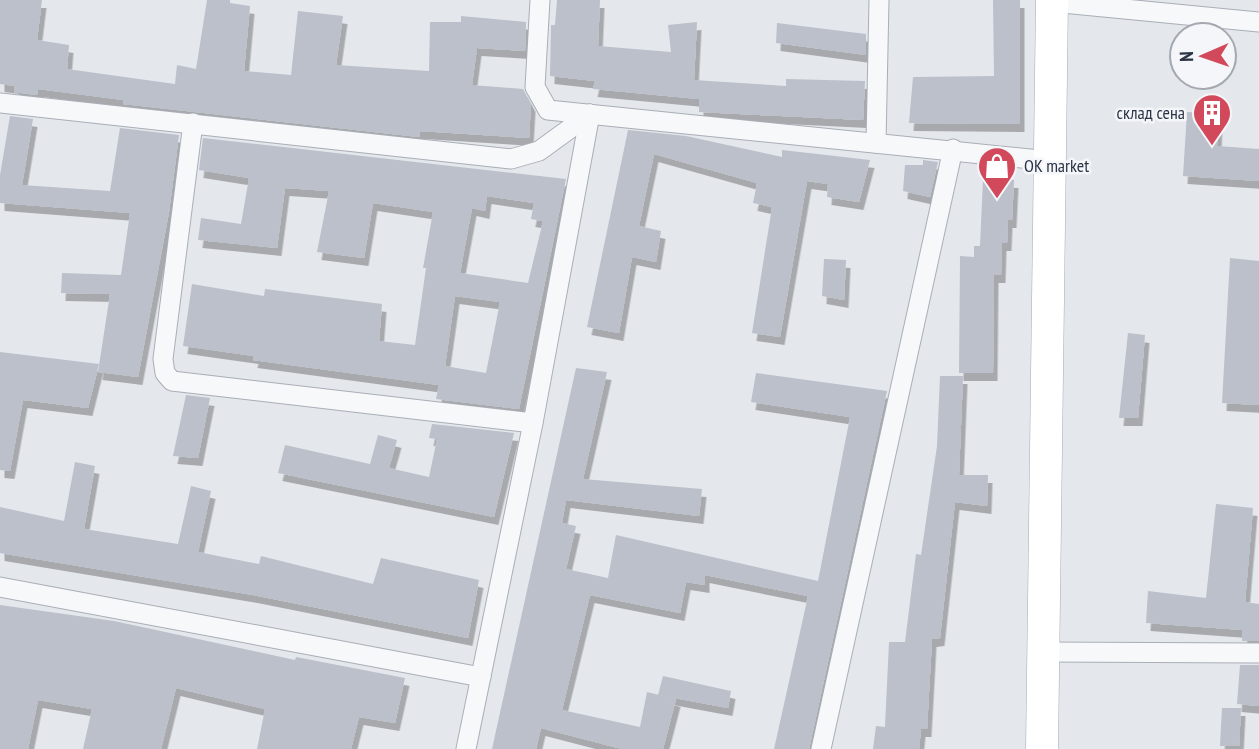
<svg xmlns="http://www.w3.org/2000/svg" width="1259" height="749" viewBox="0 0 1259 749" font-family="'PT Sans Narrow',sans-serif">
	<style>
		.building { fill: #bbc0ca; fill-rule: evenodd; filter: url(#shadow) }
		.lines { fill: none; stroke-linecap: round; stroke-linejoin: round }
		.street-casing { stroke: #a9aeb7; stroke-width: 21 }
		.primary-casing { stroke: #a3abb8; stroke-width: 33 }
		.street { stroke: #f7f8fa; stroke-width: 19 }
		.primary { stroke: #fff; stroke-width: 32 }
		.labels { text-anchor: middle; stroke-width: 5; stroke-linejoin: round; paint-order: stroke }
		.poi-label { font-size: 18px; fill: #2b3445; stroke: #f4f6f9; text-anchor: end }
	</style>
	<defs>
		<filter id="shadow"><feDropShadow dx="4.5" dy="8" stdDeviation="0" flood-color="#0004"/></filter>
	</defs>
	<rect width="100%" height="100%" fill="#e4e7ec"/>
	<!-- building -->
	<g class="building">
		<polygon points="0,0 42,0 37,40 69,45 67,69 175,84 177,65 196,69 207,0 230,0 230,3 250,6 244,71 291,75 298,11 343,16 336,65 429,71 430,22 461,22 461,16 526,22 525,51 477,48 472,85 523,89 531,104 529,138 420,131 419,137 123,104 124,100 38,89 37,95 14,92 15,86 0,84"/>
		<polygon points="557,0 600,0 598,46 671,52 668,25 697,22 694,80 786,86 786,79 865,81 863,120 699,112 699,99 593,89 595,81 550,76 551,25 555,25"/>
		<polygon points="993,0 1020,0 1020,124 909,123 913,77 994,76"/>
		<polygon points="777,23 866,34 866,55 776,43"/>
		<polygon points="1187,112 1218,114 1217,146 1259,149 1259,181 1183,176"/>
		<polygon points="10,116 33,119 22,185 110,191 120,128 179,135 169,212 138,377 98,372 110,294 61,293 62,273 121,275 130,213 0,203 0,175"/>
		<polygon points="628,130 686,136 782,157 782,150 870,160 859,202 827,197 828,184 807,181 780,337 752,333 772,207 753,203 757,183 654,154 639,226 661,231 656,262 632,257 619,333 587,327"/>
		<path d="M203,138L566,179L519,409L436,399L439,385L253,360L254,356L183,346L192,284L264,296L265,289L382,304L379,341L415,345L426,268H423L433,212L373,203L364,258L317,252L329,191L285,188L277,248L198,240L201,218L241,224L249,178L199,170ZM487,196L534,203L531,219L543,221L528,283L460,273L472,208L485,211ZM455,296L500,302L486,373L445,366Z"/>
		<polygon points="923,160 938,162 930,197 903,191 905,165 923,165"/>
		<polygon points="983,179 1014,180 1012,220 1008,220 1007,243 1002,243 1001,275 994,275 993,373 959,373 960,256 974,257 974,246 980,246"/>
		<polygon points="1230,258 1259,261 1259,405 1222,403"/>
		<polygon points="824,259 846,260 844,300 822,296"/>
		<polygon points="1128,333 1145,335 1138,418 1119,418"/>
		<polygon points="0,352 99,364 88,408 23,400 10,471 0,470"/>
		<polygon points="576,368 607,372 583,479 702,489 699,516 566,500 562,523 576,526 566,569 608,578 616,535 818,581 850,417 751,402 756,373 887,391 809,749 774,749 808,596 705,575 705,585 686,582 680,613 590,595 562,710 640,727 647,692 676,699 663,749 622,749 541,728 536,749 492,749"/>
		<polygon points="940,376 963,376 959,475 988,475 987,506 955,502 940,638 932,639 927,729 921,729 919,749 873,749 876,726 885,727 889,642 905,642 916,554 921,555 937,446"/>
		<polygon points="186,395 210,398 198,458 173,456"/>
		<polygon points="432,424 514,433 494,517 278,473 285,445 370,464 378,435 397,440 389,468 429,477 437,439 429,438"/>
		<polygon points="75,462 95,466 84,529 178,544 191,486 211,491 198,552 259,564 261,556 373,584 381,558 479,580 468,638 253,595 0,553 0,507 64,521"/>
		<polygon points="1216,504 1253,508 1245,602 1259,604 1259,641 1242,641 1243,630 1146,623 1148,591 1206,598"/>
		<polygon points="0,605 114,621 295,660 296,657 405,678 395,723 359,717 351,749 257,749 265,709 176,688 161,749 83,749 92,709 38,700 28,749 0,749"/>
		<polygon points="1240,665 1259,665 1259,706 1237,704"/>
		<polygon points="663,676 731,691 728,708 658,695"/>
		<polygon points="1222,708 1241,708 1239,746 1220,746"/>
	</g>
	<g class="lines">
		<defs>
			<g id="street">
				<polyline points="540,0 535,87 548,110 1050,161"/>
				<polyline points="1052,2 1259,22"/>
				<polyline points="0,103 511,159 539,151 590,114"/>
				<polyline points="193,123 163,359 165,373 172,381 533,423"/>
				<polyline points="876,143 879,0"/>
				<polyline points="0,587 481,677"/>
				<polyline points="1044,652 1259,653"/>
				<polyline points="466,749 533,423 590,114"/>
				<polyline points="821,749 953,149"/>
			</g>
			<polyline id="primary" points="1042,749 1052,0"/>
		</defs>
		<!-- street casing -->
		<use href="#street" class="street-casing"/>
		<!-- primary casing -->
		<use href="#primary" class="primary-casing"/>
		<!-- street -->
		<use href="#street" class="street"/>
		<!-- primary -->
		<use href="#primary" class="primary"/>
	</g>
	<!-- icons -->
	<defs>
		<symbol id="building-pin" viewBox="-11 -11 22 30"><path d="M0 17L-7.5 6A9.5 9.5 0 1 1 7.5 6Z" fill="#d1495b" stroke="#f4f6f9"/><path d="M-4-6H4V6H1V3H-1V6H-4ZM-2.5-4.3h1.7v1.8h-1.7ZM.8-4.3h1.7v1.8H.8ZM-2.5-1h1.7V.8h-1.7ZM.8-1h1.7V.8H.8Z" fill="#fff"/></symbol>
		<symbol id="shop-pin" viewBox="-11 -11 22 30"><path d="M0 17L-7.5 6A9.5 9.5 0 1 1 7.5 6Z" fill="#d1495b" stroke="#f4f6f9"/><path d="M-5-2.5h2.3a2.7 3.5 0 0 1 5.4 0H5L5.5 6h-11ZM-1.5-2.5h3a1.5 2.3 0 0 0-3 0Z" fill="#fff"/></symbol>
	</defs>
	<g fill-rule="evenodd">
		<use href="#building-pin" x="1190" y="91" width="44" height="60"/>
		<use href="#shop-pin" x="975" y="144" width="44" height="60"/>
	</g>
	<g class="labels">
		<!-- poi labels -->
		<g class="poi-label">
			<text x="1185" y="119">склад сена</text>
			<text x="1024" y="172" text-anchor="start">OK market</text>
		</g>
	</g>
	<!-- north arrow -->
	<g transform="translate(1203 56) rotate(268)"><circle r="33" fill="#f4f6f9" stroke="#a4a8b1" stroke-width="2"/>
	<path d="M0-5L12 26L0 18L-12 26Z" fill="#d1495b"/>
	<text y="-10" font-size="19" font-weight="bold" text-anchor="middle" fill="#2b3445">N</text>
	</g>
</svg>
